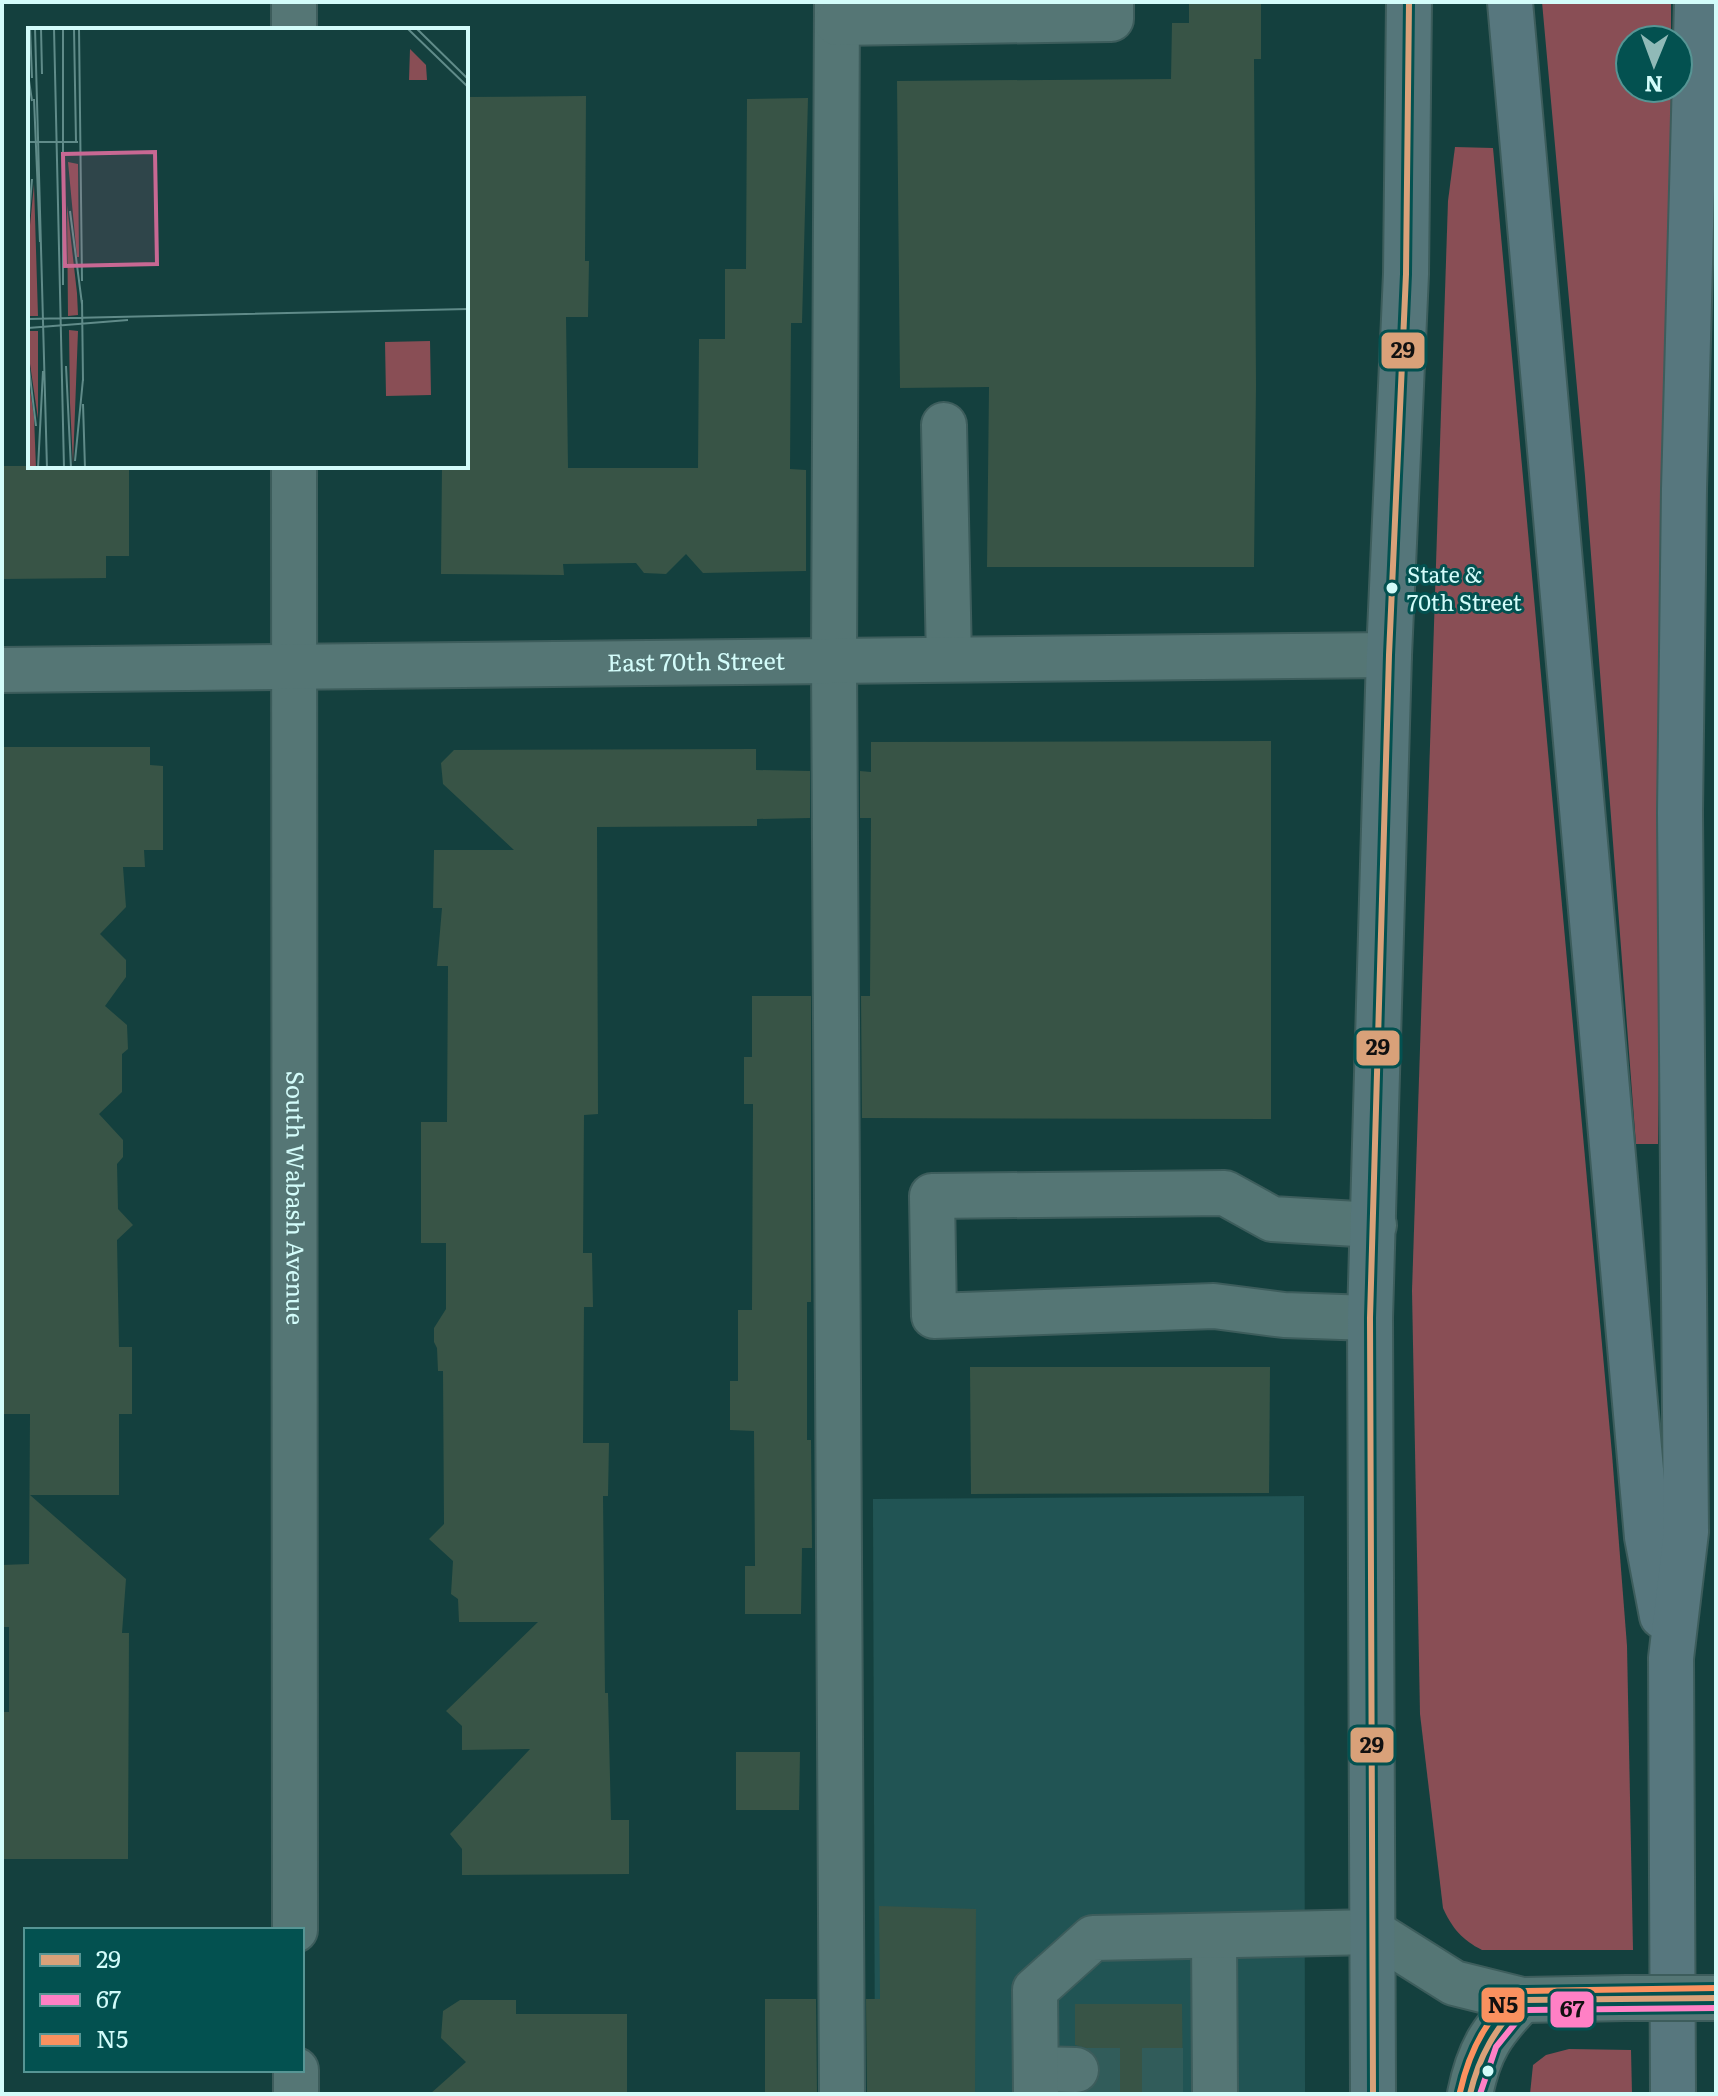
<svg xmlns="http://www.w3.org/2000/svg" width="1718" height="2096" viewBox="0 0 1718 2096" font-family="Literata,serif">
	<style>
		.built { fill: #215454 }
		.green { fill: #894e55 }
		.building { fill: #385446 }
		.lines { fill: none; stroke-linecap: round; stroke-linejoin: round }
		.minor-tunnel { stroke: #315c5a; stroke-width: 44; stroke-dasharray: 44 22; stroke-linecap: butt }
		.minor-casing { stroke: #3d5d5c; stroke-width: 48 }
		.major-casing { stroke: #3d5d5c; stroke-width: 48 }
		.highway-casing { stroke: #3d5d5c; stroke-width: 48 }
		.minor { stroke: #557675; stroke-width: 44 }
		.major { stroke: #55767a; stroke-width: 44 }
		.highway { stroke: #57777e; stroke-width: 44 }
		.minor-bridge-casing { stroke: #3d5d5c; stroke-width: 48; stroke-linecap: butt }
		.minor-bridge { stroke: #557675; stroke-width: 44 }
		.bus-1-casing { stroke: #035150; stroke-width: 12 }
		.bus-2-casing { stroke: #035150; stroke-width: 12 }
		.bus-3-casing { stroke: #035150; stroke-width: 12 }
		.bus-1 { stroke: #d9a179; stroke-width: 6 }
		.bus-2 { stroke: #ff80c5; stroke-width: 6 }
		.bus-3 { stroke: #fa915f; stroke-width: 6 }
		.bus-dot { fill: #d3fcfa; stroke: #035150; stroke-width: 3 }
		.labels { text-anchor: middle; stroke-width: 6; stroke-linejoin: round; paint-order: stroke }
		.bus-label { font-size: 22px; fill: #d3fcfa; stroke: #035150; text-anchor: start }
		.street-label { font-size: 24px; fill: #d3fcfa; stroke: #035150 }
		.inset-road { fill: none; stroke: #608b89; stroke-width: 2 }
		.view { fill: #c86893; fill-opacity: 0.15; stroke: #c86893; stroke-width: 4 }
		.inset-edge { fill: none; stroke: #d3fcfa; stroke-width: 4 }
		.line-badge { stroke: #035150; stroke-width: 3 }
		.pale-badge-label { font-size: 22px; text-anchor: middle; font-weight: bold; fill: #111 }
	</style>
	<rect width="100%" height="100%" fill="#14403e"/>
	<!-- built -->
	<polygon class="built" points="1304,1496 1305,2094 875,2094 873,1499"/>
	<!-- green -->
	<g class="green">
		<polygon points="1542,2 1671,2 1671,40 1630,40 1630,88 1671,88 1658,1144 1636,1144 1585,476"/>
		<path d="M1455,147L1493,148L1612,1454L1627,1646L1633,1950H1482C1462,1940 1452,1928 1443,1908L1420,1714L1412,1291L1448,201Z"/>
		<polygon points="1569,2049 1631,2050 1632,2094 1530,2094 1533,2065 1546,2055"/>
	</g>
	<!-- building -->
	<g class="building">
		<polygon points="1189,2 1261,2 1261,59 1254,59 1256,385 1254,567 987,567 989,387 900,388 897,81 1171,79 1172,23 1189,23"/>
		<polygon points="586,96 585,261 589,261 588,317 566,317 568,468 698,468 699,339 725,339 725,269 746,269 747,99 808,98 802,323 791,323 790,469 806,470 806,571 703,573 686,554 666,574 644,573 636,563 563,564 564,575 441,574 442,466 466,466 466,97"/>
		<polygon points="2,466 129,466 129,556 106,556 106,578 2,579"/>
		<polygon points="1271,741 1271,1119 862,1118 861,996 870,996 871,818 860,818 860,771 871,772 871,742"/>
		<polygon points="2,747 150,747 150,765 163,766 163,850 144,850 145,867 123,867 126,907 100,934 126,960 126,977 105,1006 127,1025 128,1049 122,1054 122,1092 99,1114 123,1140 123,1157 117,1164 118,1209 133,1225 117,1240 119,1347 132,1347 132,1414 119,1414 119,1495 30,1495 126,1579 122,1633 129,1633 128,1859 2,1859 2,1712 9,1712 9,1627 2,1627 2,1565 29,1564 30,1414 2,1414"/>
		<polygon points="756,749 756,770 810,771 810,818 757,819 757,826 597,827 598,1114 584,1115 583,1253 592,1253 593,1307 584,1307 583,1443 609,1443 608,1496 603,1496 605,1693 608,1693 611,1820 629,1820 629,1874 462,1875 462,1849 450,1834 530,1749 462,1750 462,1726 446,1711 538,1622 459,1622 458,1599 451,1594 453,1561 429,1539 444,1524 443,1371 438,1371 437,1348 434,1342 434,1328 446,1309 446,1243 421,1243 421,1122 447,1122 448,966 437,966 442,908 433,908 434,850 514,850 443,784 441,763 454,750"/>
		<polygon points="752,996 811,996 811,1302 807,1302 807,1440 811,1440 812,1548 802,1548 801,1614 745,1614 745,1566 755,1566 754,1431 730,1430 730,1381 738,1381 738,1310 752,1310 753,1104 744,1104 744,1057 752,1057"/>
		<polygon points="970,1367 1270,1367 1269,1493 971,1494"/>
		<polygon points="736,1752 800,1752 799,1810 736,1810"/>
		<polygon points="879,1906 976,1909 975,2094 867,2093 866,1999 880,1999"/>
		<polygon points="765,1999 816,1999 817,2093 765,2093"/>
		<polygon points="460,2000 516,2000 516,2014 627,2014 627,2094 430,2094 466,2062 441,2038 443,2011"/>
		<polygon points="1075,2004 1182,2004 1183,2094 1080,2094 1089,2092 1097,2084 1101,2070 1098,2057 1090,2049 1075,2045"/>
	</g>
	<g class="lines">
		<!-- minor-tunnel -->
		<polyline class="minor-tunnel" points="1076,2070 1183,2070"/>
		<defs>
			<g id="minor">
				<polyline points="294,2 294,30"/>
				<polyline points="837,2 834,661 842,2094"/>
				<polyline points="837,23 1111,19 1111,2"/>
				<polyline points="944,425 949,659"/>
				<path id="s1" d="M294,466L295,1930"/>
				<path id="s2" d="M2,670L1389,655"/>
				<polyline points="1370,1318 1284,1315 1214,1306 934,1316 932,1196 1225,1193 1272,1219 1374,1225"/>
				<polyline points="1214,1937 1215,2094"/>
				<polyline points="1036,2069 1076,2070"/>
				<polyline points="296,2070 296,2094"/>
				<polyline points="1036,2094 1035,1990 1093,1938 1373,1932 1454,1983 1522,2000 1626,1998"/>
				<path d="M1470,2094C1479,2050 1491,2032 1522,2000"/>
			</g>
			<polyline id="major" points="1373,2094 1370,1318 1389,655 1406,274 1409,2"/>
			<g id="highway">
				<polyline points="1510,2 1647,1537 1662,1616"/>
				<polyline points="1673,2094 1671,1658 1686,1532 1680,813 1684,489 1697,2"/>
			</g>
		</defs>
		<!-- minor casing -->
		<use href="#minor" class="minor-casing"/>
		<!-- major casing -->
		<use href="#major" class="major-casing"/>
		<!-- highway casing -->
		<use href="#highway" class="highway-casing"/>
		<!-- minor -->
		<use href="#minor" class="minor"/>
		<!-- major -->
		<use href="#major" class="major"/>
		<!-- highway -->
		<use href="#highway" class="highway"/>
		<defs>
			<polyline id="minor-bridge" points="1626,1998 1716,1998"/>
		</defs>
		<!-- minor-bridge casing -->
		<use href="#minor-bridge" class="minor-bridge-casing"/>
		<!-- minor-bridge -->
		<use href="#minor-bridge" class="minor-bridge"/>
		<defs>
			<g id="bus-1">
				<polyline points="1373,2094 1370,1318 1389,655 1406,274 1409,2"/>
				<path d="M1470,2094C1479,2056 1495,2029 1522,2000L1716,1998"/>
			</g>
			<polyline id="bus-2" points="1480,2094 1496,2047 1526,2010 1716,2008"/>
			<path id="bus-3" d="M1460,2092C1469,2052 1486,2017 1518,1991L1716,1988"/>
		</defs>
		<!-- bus-1 casing -->
		<use href="#bus-1" class="bus-1-casing"/>
		<!-- bus-2 casing -->
		<use href="#bus-2" class="bus-2-casing"/>
		<!-- bus-3 casing -->
		<use href="#bus-3" class="bus-3-casing"/>
		<!-- bus-1 -->
		<use href="#bus-1" class="bus-1"/>
		<!-- bus-2 -->
		<use href="#bus-2" class="bus-2"/>
		<!-- bus-3 -->
		<use href="#bus-3" class="bus-3"/>
	</g>
	<!-- markers -->
	<g class="bus-dot">
		<circle cx="1392" cy="588" r="7"/>
		<circle cx="1488" cy="2071" r="7"/>
	</g>
	<g class="labels">
		<!-- bus labels -->
		<g class="bus-label">
			<text x="1407" y="583">State &amp;<tspan x="1407" dy="28">70th Street</tspan></text>
		</g>
		<!-- street labels -->
		<g class="street-label">
			<text dy="8" stroke="none"><textPath href="#s2" startOffset="694">East 70th Street</textPath></text>
			<text dy="8" stroke="none"><textPath href="#s1" startOffset="732">South Wabash Avenue</textPath></text>
		</g>
	</g>
	<!-- overview -->
	<g transform="translate(28 28)">
		<rect width="440" height="440" fill="#14403e"/>
		<path d="M382,21L398,37L399,52H381ZM40,134L50,136L51,229H49ZM6,156L10,288H0V218ZM39,177L49,265L50,287L40,288ZM41,302L50,303L45,436L42,375ZM0,303H10V391L0,322ZM402,313L403,367L358,368L357,314ZM0,347L6,389L8,440H0Z" fill="#894e55"/>
		<path class="inset-road" d="M2,0L4,50M7,0L19,440M13,0L14,46M26,0L36,440M35,0V257M46,0L48,114M51,0L54,253M379,0L440,59M388,0L440,51M0,46L4,73M6,71L12,214M0,114H50M42,183L54,276M0,200L4,151M54,272L55,353M0,291L440,281M0,300L100,292M0,332L8,398M38,338L43,440M55,376L57,440M47,433L55,351M10,440L15,343"/>
		<path class="view" d="M127,124L129,236L37,238L35,126Z"/>
		<rect width="440" height="440" class="inset-edge"/>
	</g>
	<g class="line-badge">
		<rect x="1380" y="331" width="46" height="39" rx="8" fill="#d9a179"/>
		<rect x="1355" y="1029" width="46" height="38" rx="8" fill="#d9a179"/>
		<rect x="1349" y="1726" width="46" height="38" rx="8" fill="#d9a179"/>
		<rect x="1480" y="1986" width="46" height="38" rx="8" fill="#fa915f"/>
		<rect x="1549" y="1990" width="46" height="39" rx="8" fill="#ff80c5"/>
	</g>
	<g class="pale-badge-label">
		<text x="1403" y="358">29</text>
		<text x="1378" y="1055">29</text>
		<text x="1372" y="1753">29</text>
		<text x="1503" y="2013">N5</text>
		<text x="1572" y="2017">67</text>
	</g>
	<!-- border -->
	<rect width="1718" height="2096" fill="none" stroke="#d3fcfa" stroke-width="8"/>
	<!-- legend -->
	<rect x="24" y="1928" width="280" height="144" fill="#035150" stroke="#569594" stroke-width="2"/>
	<rect x="40" y="1954" width="40" height="12" fill="#d9a179" stroke="#569594" stroke-width="2"/>
	<text x="96" y="1968" font-size="24" fill="#d3fcfa">29</text>
	<rect x="40" y="1994" width="40" height="12" fill="#ff80c5" stroke="#569594" stroke-width="2"/>
	<text x="96" y="2008" font-size="24" fill="#d3fcfa">67</text>
	<rect x="40" y="2034" width="40" height="12" fill="#fa915f" stroke="#569594" stroke-width="2"/>
	<text x="96" y="2048" font-size="24" fill="#d3fcfa">N5</text>
	<!-- north arrow -->
	<g transform="translate(1654 64) rotate(181)"><circle r="38" fill="#035150" stroke="#569594" stroke-width="2"/>
	<path d="M0-6L14 30L0 20L-14 30Z" fill="#90bab8"/>
	<text y="-12" font-size="22" font-weight="bold" text-anchor="middle" fill="#d3fcfa">N</text>
	</g>
</svg>
